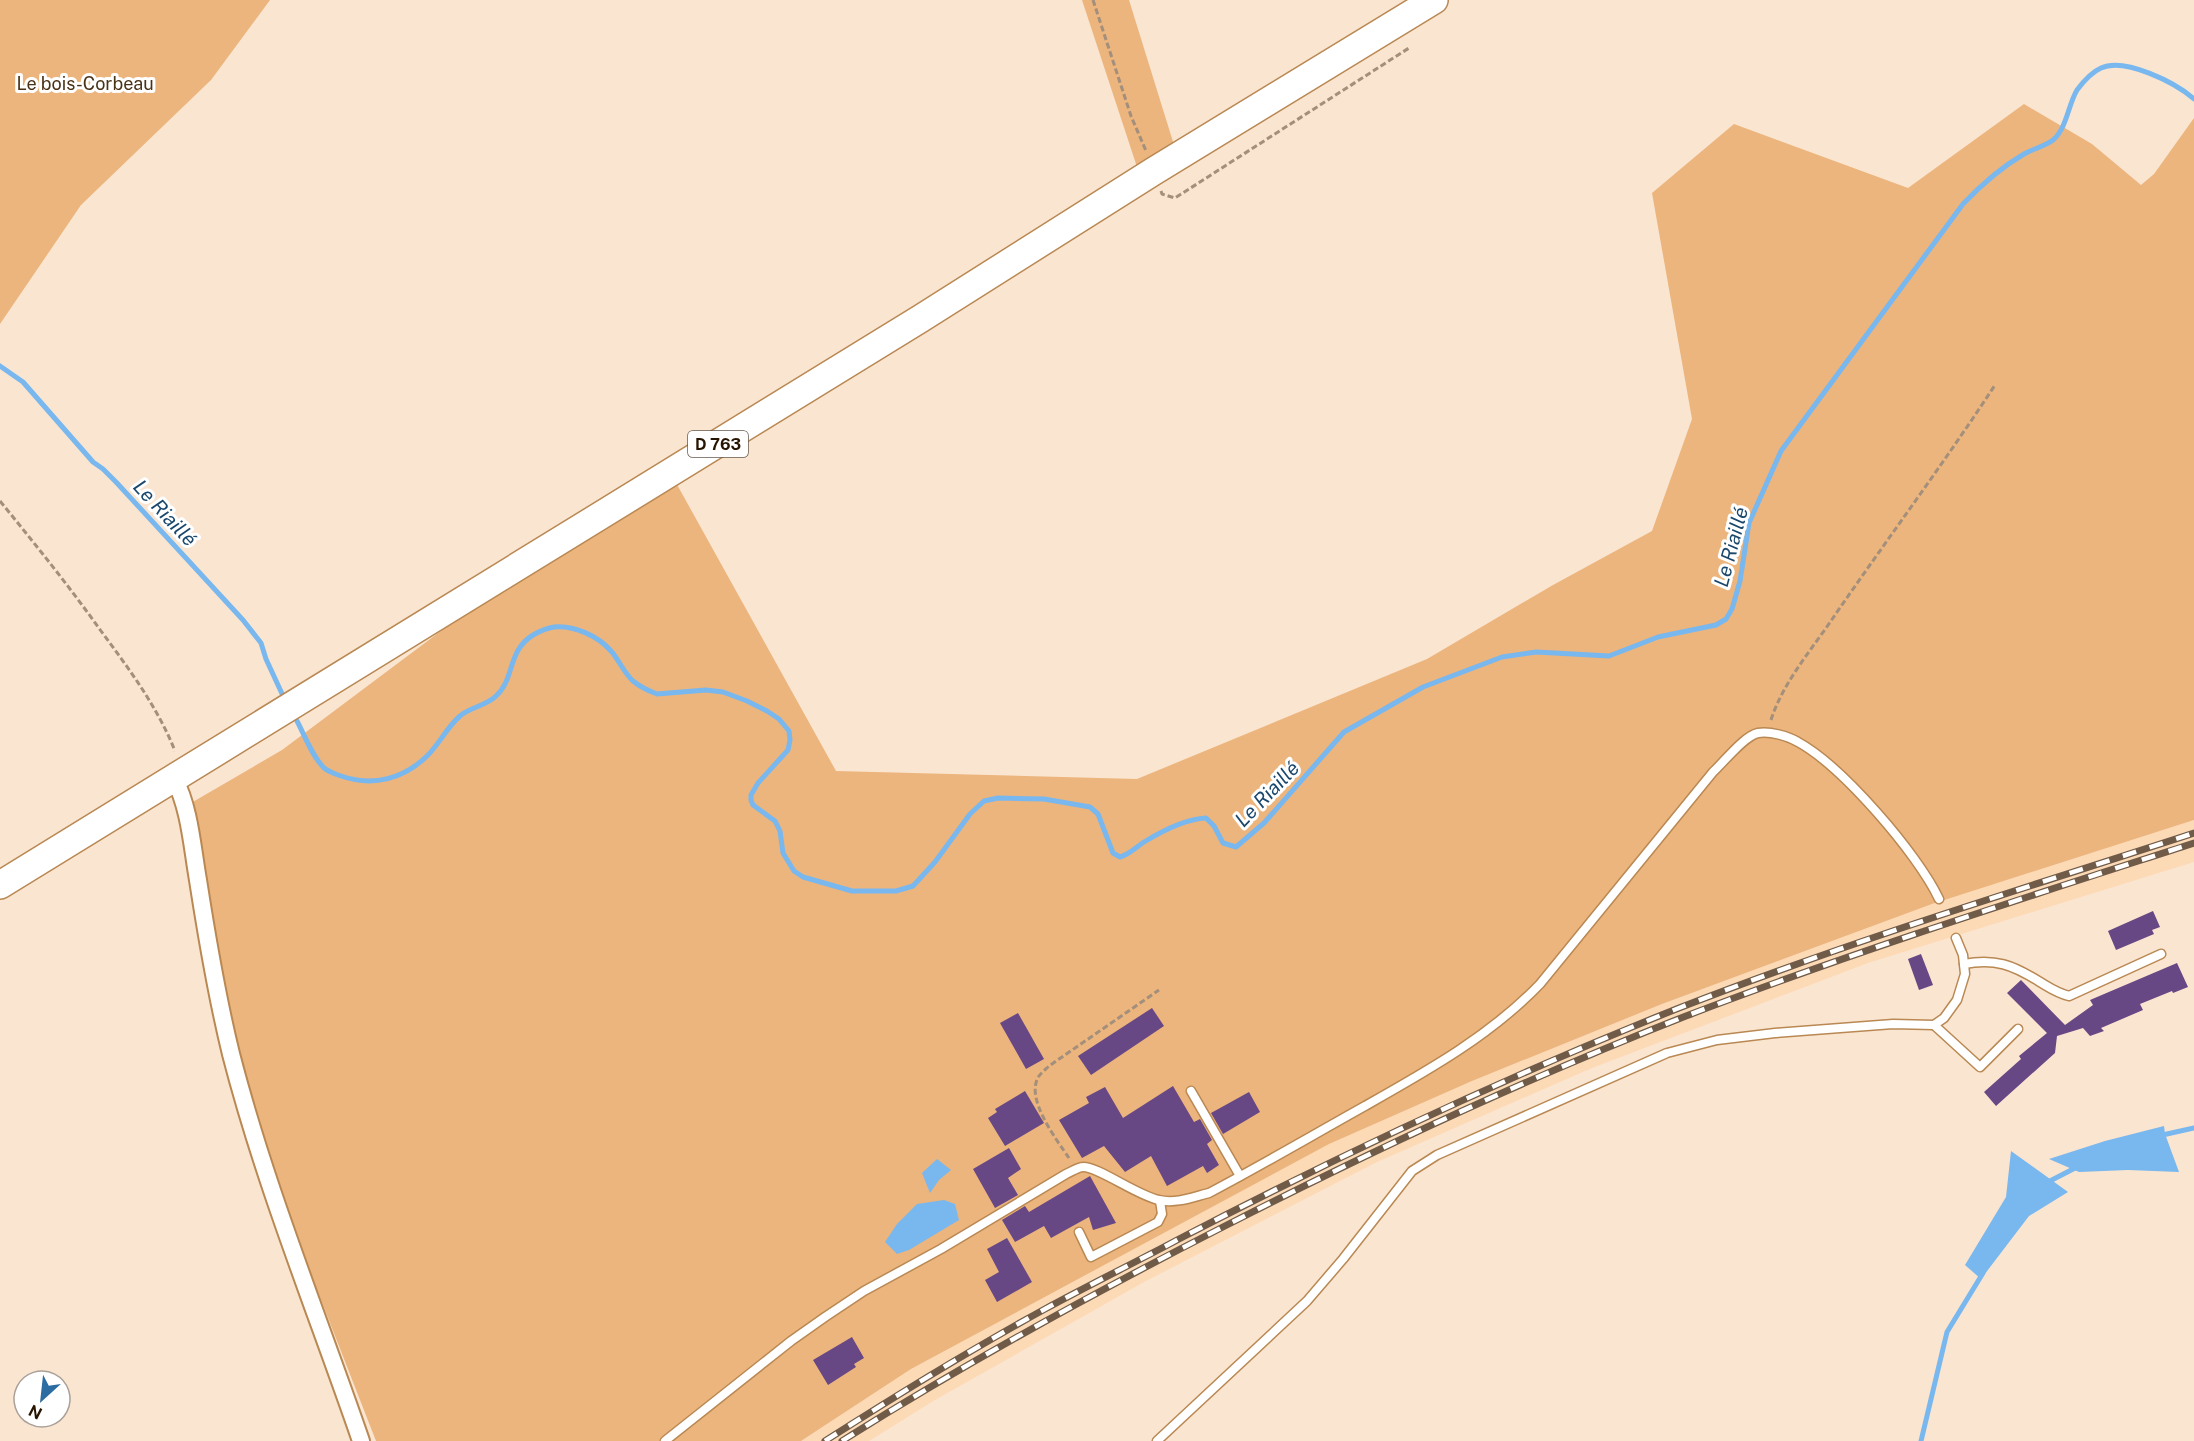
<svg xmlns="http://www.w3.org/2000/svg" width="2194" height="1441" viewBox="0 0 2194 1441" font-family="'Public Sans',sans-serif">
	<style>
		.built { fill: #fddab6 }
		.green { fill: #ecb57d }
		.water { fill: #79b7ef }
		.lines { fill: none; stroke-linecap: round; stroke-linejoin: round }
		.stream { stroke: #79b7ef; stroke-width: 5 }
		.building { fill: #684785 }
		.lane-casing { stroke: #b98853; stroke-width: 11 }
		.street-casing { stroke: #b98853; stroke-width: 20 }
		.primary-casing { stroke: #b98853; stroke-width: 30 }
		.path { stroke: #a38f7b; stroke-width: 3; stroke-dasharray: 6 3; stroke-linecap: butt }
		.lane { stroke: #fff; stroke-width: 8 }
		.street { stroke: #fff; stroke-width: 16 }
		.primary { stroke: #fff; stroke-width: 27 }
		.rail-casing { stroke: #6f5b48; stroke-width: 7 }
		.rail { stroke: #fff; stroke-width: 4.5; stroke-dasharray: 14; stroke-linecap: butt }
		.labels { text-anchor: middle; stroke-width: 6; stroke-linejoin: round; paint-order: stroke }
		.shield { fill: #fff; stroke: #685a4d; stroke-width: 1.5 }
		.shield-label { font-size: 16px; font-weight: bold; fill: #271401 }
		.park-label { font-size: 18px; fill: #4a3217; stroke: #fff }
		.water-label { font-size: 20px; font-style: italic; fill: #1a476c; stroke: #fff }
	</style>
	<rect width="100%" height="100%" fill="#fae5d0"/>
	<!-- built -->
	<polygon class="built" points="2194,820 2194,862 1868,963 1592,1068 1377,1162 1144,1282 935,1400 869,1441 801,1441 911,1369 1328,1144 1472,1081 1662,1004 1932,904"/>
	<!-- green -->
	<g class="green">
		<polygon points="0,0 270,0 211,80 81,205 0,324"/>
		<polygon points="1082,0 1129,0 1174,145 1138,170"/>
		<polygon points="2024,104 2092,144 2141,185 2154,174 2194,118 2194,820 1932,904 1662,1004 1472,1081 1329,1144 911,1369 801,1441 376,1441 245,1105 179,810 282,750 665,463 836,771 1137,779 1427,659 1553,585 1652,531 1692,419 1652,193 1734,124 1908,188"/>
	</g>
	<!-- water -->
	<g class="water">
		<polygon points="2164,1126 2165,1134 2179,1172 2128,1170 2079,1172 2049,1159 2105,1141"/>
		<polygon points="2011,1151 2068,1192 2029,1216 1981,1279 1965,1265 2006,1197"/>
		<polygon points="937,1159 951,1170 939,1180 930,1193 922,1173"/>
		<polygon points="944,1200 955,1204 959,1220 909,1250 897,1254 885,1242 897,1224 917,1204"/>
	</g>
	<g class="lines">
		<!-- stream -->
		<g class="stream">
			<polyline points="0,366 23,382 93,462 103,469 116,482 243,620 261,643 266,659 284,698"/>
			<path d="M297,721C305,736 312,756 324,768C329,772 335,774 341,776C373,787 404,779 428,755C440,743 447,727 460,716C470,707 486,706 496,696C515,679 507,651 533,635C540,631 546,628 554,627C574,625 598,636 611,651C619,660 624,673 633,681C639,686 649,691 657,694L706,690L723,692L747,701L767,711L779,719L789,731L790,740L788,750L758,783L751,795V800L753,805L775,821L780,831L783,853L794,871L803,877L852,891H896L913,886L935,862L970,814L984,801L998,798L1044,799L1090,807L1098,814L1113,853L1120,857C1130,854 1136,847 1144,842C1162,831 1185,819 1206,818L1214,826L1223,843L1236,847L1264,823L1344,732L1423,687L1502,657L1536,652L1609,656L1658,637L1716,625L1726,619L1732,609L1740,581L1749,523L1781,451L1963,204C1982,184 2000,168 2024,154C2033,149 2045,146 2053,140C2067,128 2068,105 2077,90C2083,82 2092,72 2101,68C2125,57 2176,83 2194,99"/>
			<polyline points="2158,1136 2194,1128"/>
			<polyline points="2048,1182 2077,1167"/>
			<polyline points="1921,1441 1947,1332 1983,1273"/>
		</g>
	</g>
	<!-- building -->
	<g class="building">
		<polygon points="2153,911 2160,927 2152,930 2154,934 2116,950 2108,931"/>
		<polygon points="1921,954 1933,985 1919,990 1908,959"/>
		<polygon points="2177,963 2188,987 2173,993 2172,991 2140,1004 2143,1010 2101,1028 2104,1031 2090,1036 2083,1028 2057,1036 2055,1053 1996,1106 1984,1092 2021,1059 2019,1056 2047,1033 2007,993 2021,980 2065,1025 2093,1005 2090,1000"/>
		<polygon points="1152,1008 1164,1026 1091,1075 1078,1056"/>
		<polygon points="1018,1013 1044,1059 1026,1069 1000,1023"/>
		<polygon points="1173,1086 1194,1122 1200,1119 1212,1140 1207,1144 1219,1165 1207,1173 1203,1166 1167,1186 1151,1156 1125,1172 1104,1146 1082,1158 1059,1120 1089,1103 1086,1097 1105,1087 1123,1118"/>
		<polygon points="1025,1091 1044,1123 1005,1146 988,1118 997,1112 995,1109"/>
		<polygon points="1249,1092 1260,1112 1223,1134 1211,1113"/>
		<polygon points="1009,1148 1021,1169 1008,1178 1018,1195 995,1208 973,1169"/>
		<polygon points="1090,1176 1116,1223 1093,1230 1089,1217 1051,1238 1044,1226 1015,1242 1002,1220 1025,1206 1029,1212"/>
		<polygon points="1007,1238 1032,1282 997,1302 985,1280 999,1272 987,1249"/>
		<polygon points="852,1337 864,1358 854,1364 856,1367 828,1385 813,1360"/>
	</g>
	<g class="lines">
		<defs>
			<g id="lane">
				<path d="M1964,964C1995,958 2013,965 2040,982C2050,988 2057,993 2069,996L2161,954"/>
				<polyline points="1934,1025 1980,1067 2018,1029"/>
				<polyline points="1191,1091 1240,1176"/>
				<polyline points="1079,1232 1091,1257 1158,1222 1162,1214 1160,1201"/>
				<path d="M665,1441L791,1341L825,1317L864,1291L941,1249L1066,1174C1071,1172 1078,1167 1083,1167C1097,1166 1138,1196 1159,1200C1176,1204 1193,1197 1209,1193C1262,1165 1313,1135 1365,1106C1427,1071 1490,1036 1540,984L1713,772C1724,762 1744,736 1758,733C1770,731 1788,736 1798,742C1842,766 1918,854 1939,899"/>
				<polyline points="1157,1441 1307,1301 1343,1259 1412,1171 1437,1155 1667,1053 1717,1040 1775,1033 1893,1024 1934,1025 1944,1018 1957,1000 1965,974 1963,955 1956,938"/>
			</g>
			<path id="street" d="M174,778C190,809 192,846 198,880C207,938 217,997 231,1054C265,1186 317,1313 361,1441"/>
			<polyline id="primary" points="0,885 920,319 1154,171 1434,0"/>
		</defs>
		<!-- lane casing -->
		<use href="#lane" class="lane-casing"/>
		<!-- street casing -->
		<use href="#street" class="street-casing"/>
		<!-- primary casing -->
		<use href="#primary" class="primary-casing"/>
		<!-- path -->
		<g class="path">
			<polyline points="1093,0 1131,116 1146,151"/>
			<polyline points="1161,191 1162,194 1175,198 1409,48"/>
			<path d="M0,501C35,544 69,586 101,631C129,669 157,706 175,751"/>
			<path d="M1771,720C1783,682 1813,648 1835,615C1888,538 1944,463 1995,385"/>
			<path d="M1069,1158C1057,1140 1024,1098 1039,1076C1041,1073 1046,1069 1049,1066L1159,990"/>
		</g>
		<!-- lane -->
		<use href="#lane" class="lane"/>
		<!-- street -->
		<use href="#street" class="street"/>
		<!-- primary -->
		<use href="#primary" class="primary"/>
		<defs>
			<g id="rail">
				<path d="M825,1441C897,1395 970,1350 1045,1309C1089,1285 1134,1263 1179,1239C1342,1154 1508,1076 1679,1008C1848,942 2022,889 2194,833"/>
				<path d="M842,1441C964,1364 1090,1295 1219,1229C1371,1151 1527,1078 1686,1016C1853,952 2024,898 2194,843"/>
			</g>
		</defs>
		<!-- rail casing -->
		<use href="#rail" class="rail-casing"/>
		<!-- rail -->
		<use href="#rail" class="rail"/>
	</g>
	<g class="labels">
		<!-- shield labels -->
		<rect class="shield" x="688" y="431" width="60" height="26" rx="4.5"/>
		<g class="shield-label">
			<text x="718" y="450">D 763</text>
		</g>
		<!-- park labels -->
		<g class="park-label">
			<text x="85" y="90">Le bois-Corbeau</text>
		</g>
		<!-- water labels -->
		<g class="water-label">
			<text transform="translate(165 513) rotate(47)" y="7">Le Riaillé</text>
			<text transform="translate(1731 547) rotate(-75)" y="7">Le Riaillé</text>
			<text transform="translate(1267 794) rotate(-46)" y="7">Le Riaillé</text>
		</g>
	</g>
	<!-- north arrow -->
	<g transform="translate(42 1399) rotate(207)"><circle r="28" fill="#ffffff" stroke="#a9a199" stroke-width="1.5"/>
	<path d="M0-4.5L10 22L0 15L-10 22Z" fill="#2b6ca2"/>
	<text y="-9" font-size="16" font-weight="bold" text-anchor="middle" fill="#271401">N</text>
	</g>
</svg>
